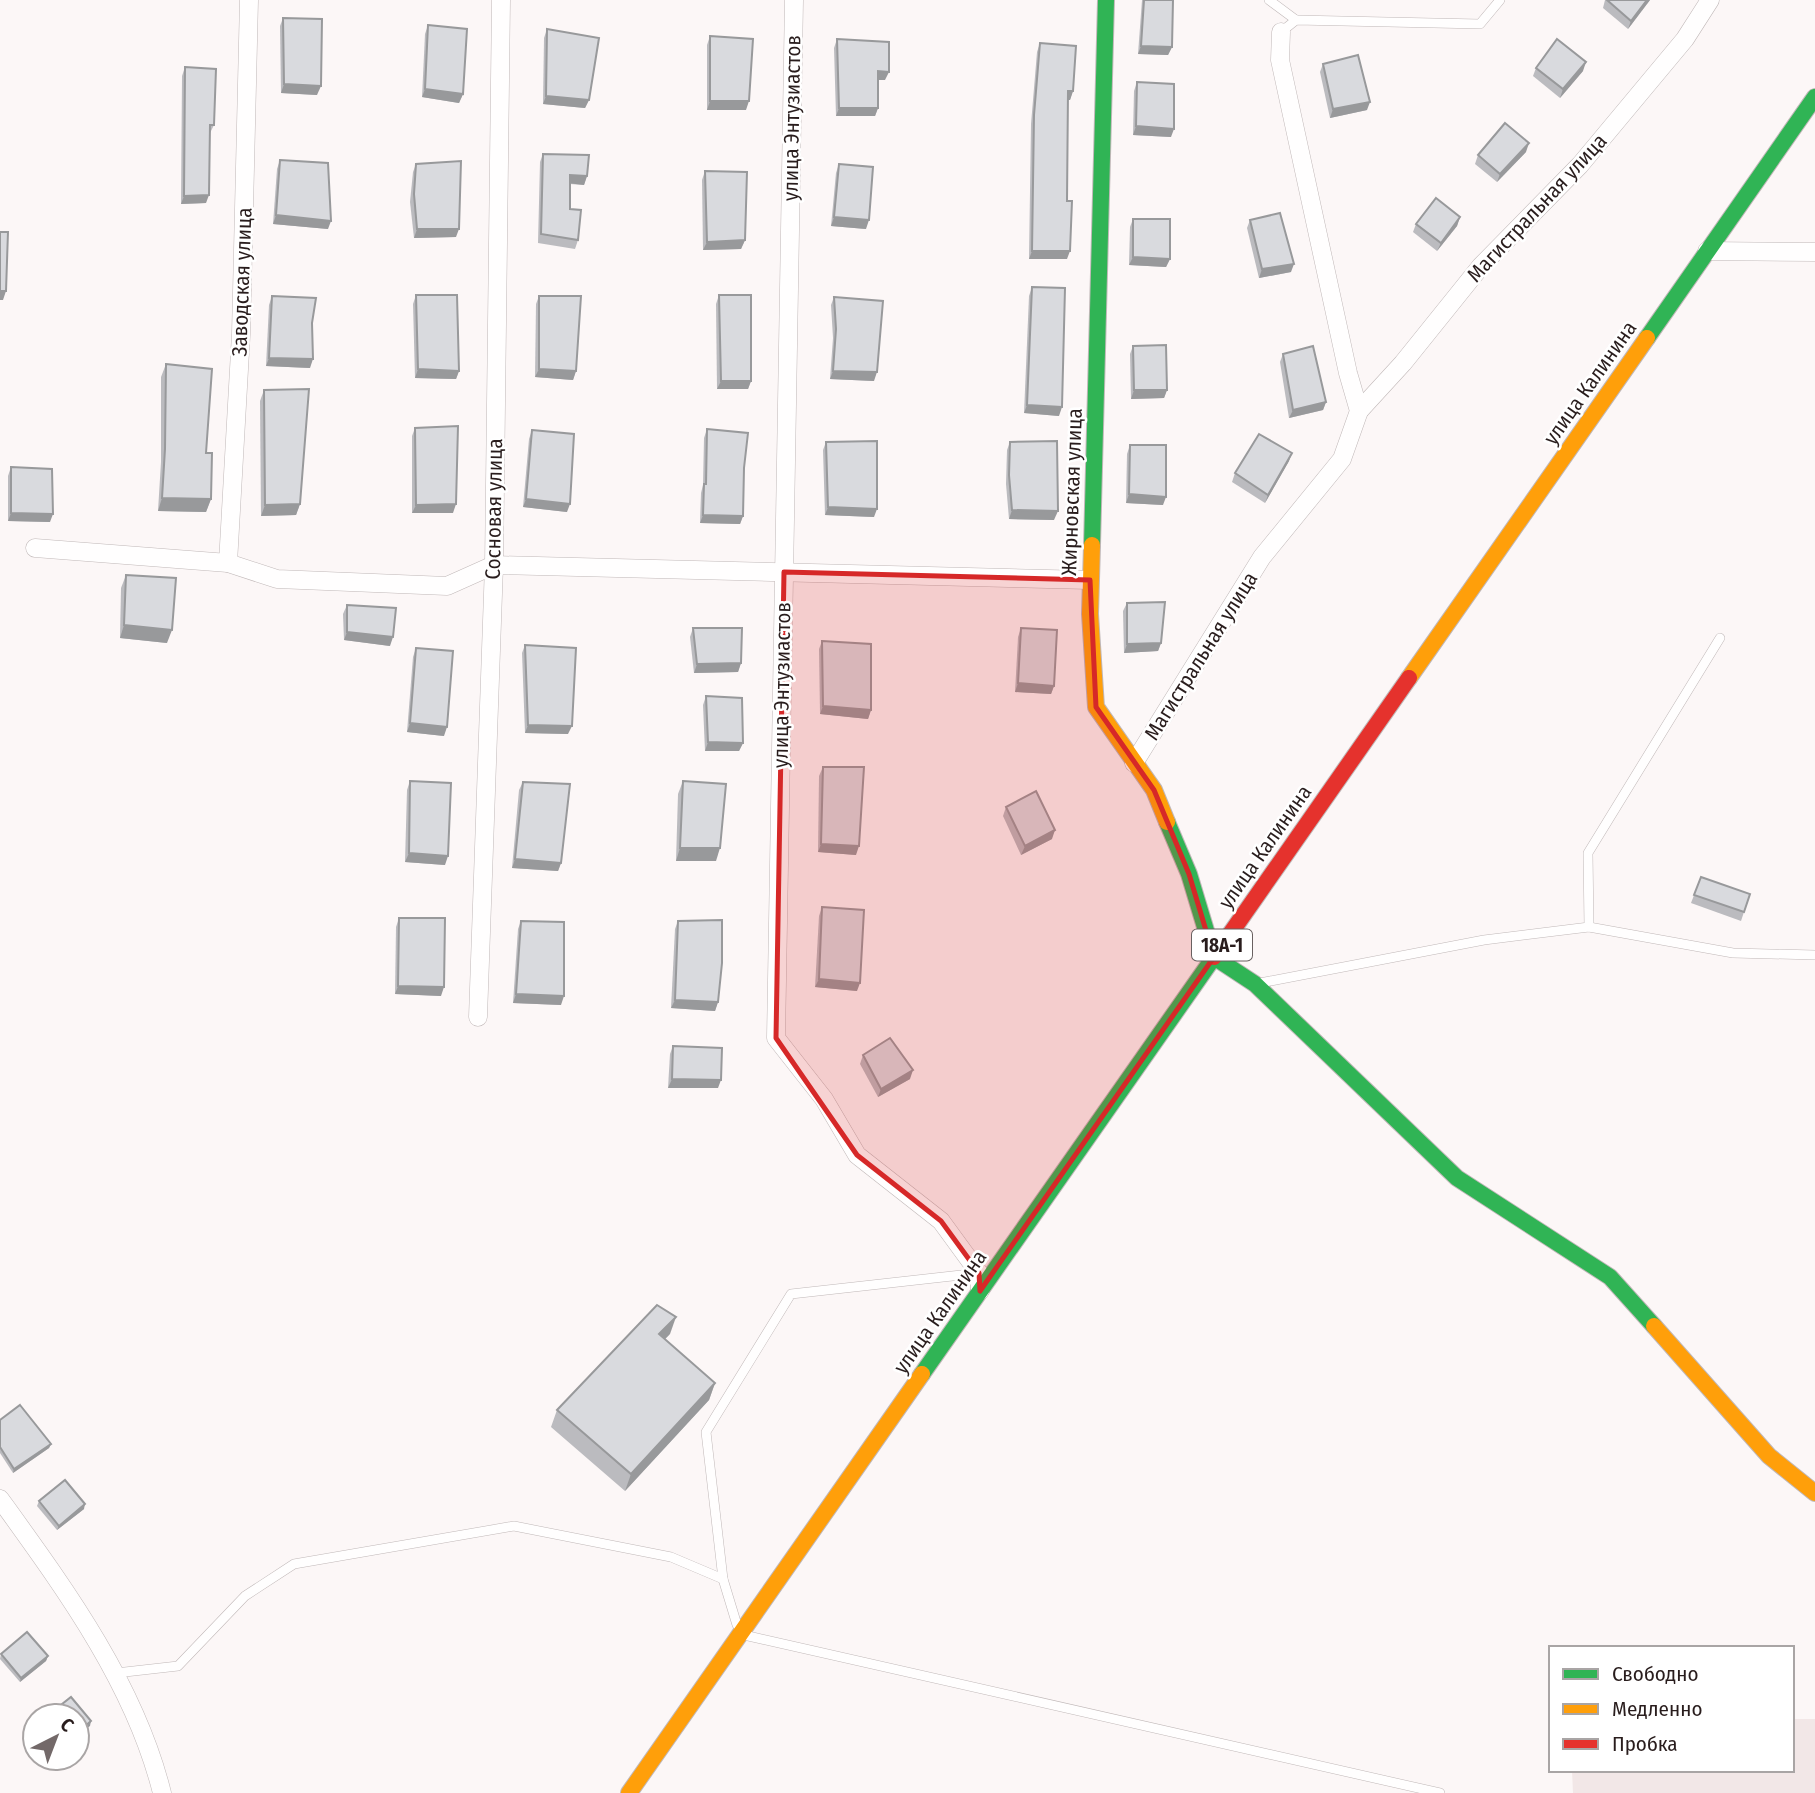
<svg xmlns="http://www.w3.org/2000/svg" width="1815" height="1793" viewBox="0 0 1815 1793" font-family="'Fira Sans Condensed',sans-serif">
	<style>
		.built { fill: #f2e7e7 }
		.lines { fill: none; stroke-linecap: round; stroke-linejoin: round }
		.lane-casing { stroke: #c0b8b8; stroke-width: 10 }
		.street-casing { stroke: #c0b8b8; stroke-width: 19 }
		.fast-casing { stroke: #c0b8b8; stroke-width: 18 }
		.slow-casing { stroke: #c0b8b8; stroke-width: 18 }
		.jam-casing { stroke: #c0b8b8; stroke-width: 18 }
		.lane { stroke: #fffefe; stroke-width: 9 }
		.street { stroke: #fffefe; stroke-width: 18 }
		.fast { stroke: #30b455; stroke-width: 16 }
		.slow { stroke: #ff9f0a; stroke-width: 16 }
		.jam { stroke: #e5322d; stroke-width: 16 }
		.wall { fill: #bbbbbf }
		.shaded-wall { fill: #98999b }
		.building { fill: #d9dade; stroke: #98999b; stroke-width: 2 }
		.marked { fill: #d62828; fill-opacity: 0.2; stroke: #d62828; stroke-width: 5; stroke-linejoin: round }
		.labels { text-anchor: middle; stroke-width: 5; stroke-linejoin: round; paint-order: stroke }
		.shield { fill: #fff; stroke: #696161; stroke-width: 2 }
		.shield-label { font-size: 19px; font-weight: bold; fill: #291d1d }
		.street-label { font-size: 21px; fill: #291d1d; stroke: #fff }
	</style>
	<rect width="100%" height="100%" fill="#fcf7f7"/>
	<!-- built -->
	<polygon class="built" points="1792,1719 1815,1719 1815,1793 1573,1793 1572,1770 1792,1770"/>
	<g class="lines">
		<defs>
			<g id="lane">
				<polyline points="1269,0 1296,20"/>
				<polyline points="1281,32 1296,20 1480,24 1500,0"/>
				<polyline points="1589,927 1588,853 1720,638"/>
				<polyline points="1260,983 1484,940 1589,927 1733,953 1815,955"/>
				<polyline points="737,1625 723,1579 706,1432 791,1294 979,1273"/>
				<polyline points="744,1635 1440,1793"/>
				<polyline points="116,1673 178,1666 245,1596 294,1564 514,1526 671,1557 723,1579"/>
			</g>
			<g id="street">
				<polyline points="794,0 776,1038 824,1099 857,1155 941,1221 979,1273 980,1291"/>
				<polyline points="1707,251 1815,252"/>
				<polyline points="1359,411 1403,363 1481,266 1580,165 1685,39 1710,0"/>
				<polyline points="35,548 228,563 277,579 447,586 494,565 1090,580"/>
				<polyline points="228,563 241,334 249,0"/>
				<polyline points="1134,763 1262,557 1342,459 1359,411 1348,373 1280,60 1281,32"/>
				<polyline points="478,1017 494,565 501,0"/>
				<path d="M0,1499C65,1589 135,1684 162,1793"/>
			</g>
			<g id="fast">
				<polyline points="1647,338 1815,97"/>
				<polyline points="1092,545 1106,0"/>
				<polyline points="1167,822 1189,874 1214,957 1255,984 1457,1178 1610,1277 1654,1326"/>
				<polyline points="922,1374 1214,957"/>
			</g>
			<g id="slow">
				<polyline points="1092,545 1090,614 1096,707 1154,790 1167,822"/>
				<polyline points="1409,678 1647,338"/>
				<polyline points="1654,1326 1769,1456 1815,1493"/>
				<polyline points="629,1793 922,1374"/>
			</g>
			<polyline id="jam" points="1214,957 1409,678"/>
		</defs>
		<!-- lane casing -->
		<use href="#lane" class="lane-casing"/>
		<!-- street casing -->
		<use href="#street" class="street-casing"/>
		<!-- fast casing -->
		<use href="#fast" class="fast-casing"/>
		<!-- slow casing -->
		<use href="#slow" class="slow-casing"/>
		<!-- jam casing -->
		<use href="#jam" class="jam-casing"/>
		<!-- lane -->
		<use href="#lane" class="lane"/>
		<!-- street -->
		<use href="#street" class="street"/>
		<!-- fast -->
		<use href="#fast" class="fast"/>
		<!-- slow -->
		<use href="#slow" class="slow"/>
		<!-- jam -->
		<use href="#jam" class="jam"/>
	</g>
	<!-- wall -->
	<g class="wall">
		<polygon points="1142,0 1173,0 1172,47 1168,55 1138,54"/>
		<polygon points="1605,0 1650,0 1628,29 1603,8"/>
		<polygon points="283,18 317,95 281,93 280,26"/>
		<polygon points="428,25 463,94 459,103 422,97 425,34"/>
		<polygon points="547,29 589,100 585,108 543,104 544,38"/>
		<polygon points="710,36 746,110 707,110 707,45"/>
		<polygon points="837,39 885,80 878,80 878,108 875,116 836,116 834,48"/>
		<polygon points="1040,43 1073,91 1070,100 1068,100 1067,259 1029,259 1031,124 1037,52"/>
		<polygon points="1323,64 1367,110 1330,118 1320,72"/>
		<polygon points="185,67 214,125 210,133 206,203 181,204 182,76"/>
		<polygon points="1536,68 1583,71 1560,98 1533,76"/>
		<polygon points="1137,82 1171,137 1133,135 1134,91"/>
		<polygon points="1526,152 1497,182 1475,164 1478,155"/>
		<polygon points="543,154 587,176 584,185 570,184 570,209 578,240 575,249 538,243 540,162"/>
		<polygon points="280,160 328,229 273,224 277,169"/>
		<polygon points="416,164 456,237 414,238 410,202 413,172"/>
		<polygon points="839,164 866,229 831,226 836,173"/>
		<polygon points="705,171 745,240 741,249 703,250 702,180"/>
		<polygon points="1460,217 1457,226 1437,251 1413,232 1416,224"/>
		<polygon points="1133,219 1170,259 1166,267 1129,265 1130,227"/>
		<polygon points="1250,220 1291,272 1259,278 1247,228"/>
		<polygon points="1032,287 1059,416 1024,413 1029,296"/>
		<polygon points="416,295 459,371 456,379 415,378 413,304"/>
		<polygon points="719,295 751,381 748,389 717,389 716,304"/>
		<polygon points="272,296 312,323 310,368 266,366 269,305"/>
		<polygon points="539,296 576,371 573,380 535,377 536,304"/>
		<polygon points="834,297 874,381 830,379 833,338 831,305"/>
		<polygon points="1133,346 1167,390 1164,398 1131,399 1130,354"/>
		<polygon points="1283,354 1326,402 1323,410 1289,418 1280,362"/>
		<polygon points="166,364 211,499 206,512 158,511 161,462 161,377"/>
		<polygon points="264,390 300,504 296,515 261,516 260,401"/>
		<polygon points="415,428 453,513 412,513 412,436"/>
		<polygon points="707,429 743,516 740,524 700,523 701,493 703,485 704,438"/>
		<polygon points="532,430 567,512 523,507 529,439"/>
		<polygon points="826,442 874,517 825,515 823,450"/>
		<polygon points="1010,442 1054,520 1009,519 1006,484 1007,450"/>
		<polygon points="1130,445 1163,505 1126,503 1127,454"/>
		<polygon points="1289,461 1265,503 1232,482 1235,473"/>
		<polygon points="11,467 50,522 8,521 8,476"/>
		<polygon points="126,575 167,643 120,638 121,588"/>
		<polygon points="1127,603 1161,643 1158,651 1124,653 1123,611"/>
		<polygon points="347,605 390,646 344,640 343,614"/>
		<polygon points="693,628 741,663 738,672 694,673 690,637"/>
		<polygon points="1021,628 1054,686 1051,694 1015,692 1018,637"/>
		<polygon points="822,641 871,710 868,719 820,714 819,649"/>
		<polygon points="525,645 568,734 525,733 522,653"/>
		<polygon points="416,648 444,736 407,732 413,657"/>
		<polygon points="706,696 743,743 739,751 705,751 703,705"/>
		<polygon points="823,767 856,855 818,852 819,776"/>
		<polygon points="410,781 445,865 405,862 407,790"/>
		<polygon points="683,781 716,861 676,861 678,794"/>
		<polygon points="523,782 561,863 558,871 512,868 519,790"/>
		<polygon points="1006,807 1052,839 1021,855 1003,816"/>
		<polygon points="1701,877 1750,894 1741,921 1691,903"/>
		<polygon points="822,907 857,991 815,987 819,916"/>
		<polygon points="399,918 441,996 395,994 396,927"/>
		<polygon points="521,921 561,1005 513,1003 518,929"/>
		<polygon points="678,921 718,1002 715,1011 671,1008 675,929"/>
		<polygon points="673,1046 718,1088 668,1088 670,1054"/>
		<polygon points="863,1055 910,1079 878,1097 860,1064"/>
		<polygon points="670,1334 665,1339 715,1383 709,1400 625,1491 551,1427 557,1410"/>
		<polygon points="0,1420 51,1444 49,1448 13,1473 0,1453"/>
		<polygon points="39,1501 84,1509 57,1530 37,1506"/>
		<polygon points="1,1654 48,1656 46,1661 20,1682 0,1659"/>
	</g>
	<!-- shaded-wall -->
	<g class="shaded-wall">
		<polygon points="1647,0 1650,0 1628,29 1631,21"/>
		<polygon points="1141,46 1172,47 1168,55 1138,54"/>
		<polygon points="1586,62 1583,71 1560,98 1563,89"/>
		<polygon points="878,71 889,72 885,80 874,80"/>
		<polygon points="284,84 321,86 317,95 281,93"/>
		<polygon points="425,89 463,94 459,103 422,97"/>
		<polygon points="1068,91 1073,91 1070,100 1065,100"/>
		<polygon points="546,96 589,100 585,108 543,104"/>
		<polygon points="710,101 749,101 746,110 707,110"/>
		<polygon points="1370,102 1367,110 1330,118 1333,109"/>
		<polygon points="839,108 878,108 875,116 836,116"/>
		<polygon points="1136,126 1174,129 1171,137 1133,135"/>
		<polygon points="1529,143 1526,152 1497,182 1500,174"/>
		<polygon points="570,175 587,176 584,185 567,183"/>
		<polygon points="209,195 206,203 181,204 184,196"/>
		<polygon points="276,215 331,221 328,229 273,224"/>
		<polygon points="834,217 869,220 866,229 831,226"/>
		<polygon points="1460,217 1457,226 1437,251 1441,243"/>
		<polygon points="417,229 459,229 456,237 414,238"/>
		<polygon points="745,240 741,249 703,250 707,242"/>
		<polygon points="1032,251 1070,251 1067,259 1029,259"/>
		<polygon points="1133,257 1170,259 1166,267 1129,265"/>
		<polygon points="1294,264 1291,272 1259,278 1262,269"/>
		<polygon points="0,291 6,291 3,300 0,300"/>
		<polygon points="269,358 313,359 310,368 266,366"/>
		<polygon points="418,369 459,371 456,379 415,378"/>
		<polygon points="539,369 576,371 573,380 535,377"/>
		<polygon points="833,371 877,372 874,381 830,379"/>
		<polygon points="721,381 751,381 748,389 717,389"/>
		<polygon points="1134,390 1167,390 1164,398 1131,399"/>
		<polygon points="1326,402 1323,410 1289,418 1293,410"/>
		<polygon points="1027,405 1062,407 1059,416 1024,413"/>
		<polygon points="1292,453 1289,461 1265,503 1268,495"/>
		<polygon points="1129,494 1166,497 1163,505 1126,503"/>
		<polygon points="162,498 211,499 206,512 158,511"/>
		<polygon points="526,499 570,504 567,512 523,507"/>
		<polygon points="300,504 296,515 261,516 265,505"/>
		<polygon points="456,504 453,513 412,513 416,505"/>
		<polygon points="828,507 877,509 874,517 825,515"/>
		<polygon points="1012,510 1058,511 1054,520 1009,519"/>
		<polygon points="11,513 53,514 50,522 8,521"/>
		<polygon points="703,515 743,516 740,524 700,523"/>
		<polygon points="124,625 172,630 167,643 120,638"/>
		<polygon points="347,632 393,637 390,646 344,640"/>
		<polygon points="1161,643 1158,651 1124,653 1127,644"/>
		<polygon points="741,663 738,672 694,673 697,664"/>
		<polygon points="1018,683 1054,686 1051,694 1015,692"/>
		<polygon points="823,706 871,710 868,719 820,714"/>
		<polygon points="410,723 447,727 444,736 407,732"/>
		<polygon points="528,725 572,726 568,734 525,733"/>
		<polygon points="708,742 743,743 739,751 705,751"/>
		<polygon points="1055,830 1052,839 1021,855 1025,846"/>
		<polygon points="821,844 859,846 856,855 818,852"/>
		<polygon points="680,848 720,848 716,861 676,861"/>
		<polygon points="409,853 448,856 445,865 405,862"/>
		<polygon points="515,859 561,863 558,871 512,868"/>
		<polygon points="819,979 860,983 857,991 815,987"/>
		<polygon points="398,986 444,987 441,996 395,994"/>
		<polygon points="516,994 564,996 561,1005 513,1003"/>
		<polygon points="675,1000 718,1002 715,1011 671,1008"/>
		<polygon points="913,1070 910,1079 878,1097 881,1089"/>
		<polygon points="672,1079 721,1080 718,1088 668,1088"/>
		<polygon points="676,1317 670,1334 653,1351 659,1334"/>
		<polygon points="715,1383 709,1400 625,1491 631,1474"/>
		<polygon points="51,1444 49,1448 13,1473 14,1469"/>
		<polygon points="85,1504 84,1509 57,1530 59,1526"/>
		<polygon points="48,1656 46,1661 20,1682 21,1678"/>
		<polygon points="91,1721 90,1726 77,1736 77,1733"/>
	</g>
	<!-- building -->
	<g class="building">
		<polygon points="1144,0 1173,0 1172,47 1141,46"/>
		<polygon points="1607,0 1647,0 1631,21"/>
		<polygon points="283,18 322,19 321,86 284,84"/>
		<polygon points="428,25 467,29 463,94 425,89"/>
		<polygon points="547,29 599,38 589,100 546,96"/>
		<polygon points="710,36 753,39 749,101 710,101"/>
		<polygon points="837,39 889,42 889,72 878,71 878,108 839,108"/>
		<polygon points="1557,39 1586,62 1563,89 1536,68"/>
		<polygon points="1040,43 1076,46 1073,91 1068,91 1067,201 1072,201 1070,251 1032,251 1034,115"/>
		<polygon points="1358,55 1370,102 1333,109 1323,64"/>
		<polygon points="185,67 216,69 214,125 210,125 209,195 184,196"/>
		<polygon points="1137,82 1174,84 1174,129 1136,126"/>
		<polygon points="1505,123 1529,143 1500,174 1478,155"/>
		<polygon points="543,154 589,155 587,176 570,175 570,209 581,210 578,240 541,234"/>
		<polygon points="280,160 328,163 331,221 276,215"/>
		<polygon points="461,161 459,229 417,229 414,194 416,164"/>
		<polygon points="839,164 873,167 869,220 834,217"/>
		<polygon points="705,171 747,172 745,240 707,242"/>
		<polygon points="1436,198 1460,217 1441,243 1416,224"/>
		<polygon points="1280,213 1294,264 1262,269 1250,220"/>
		<polygon points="1133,219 1170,219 1170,259 1133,257"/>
		<polygon points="0,232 8,232 6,291 0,291"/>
		<polygon points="1032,287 1065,288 1062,407 1027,405"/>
		<polygon points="416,295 457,295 459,371 418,369"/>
		<polygon points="719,295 751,295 751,381 721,381"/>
		<polygon points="272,296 316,298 312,323 313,359 269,358"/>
		<polygon points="539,296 581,296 576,371 539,369"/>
		<polygon points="834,297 883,301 877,372 833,371 836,329"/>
		<polygon points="1166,345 1167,390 1134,390 1133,346"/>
		<polygon points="1313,346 1326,402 1293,410 1283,354"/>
		<polygon points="166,364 212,369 206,453 212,453 211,499 162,498 165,449"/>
		<polygon points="309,389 300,504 265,505 264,390"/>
		<polygon points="458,426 456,504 416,505 415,428"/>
		<polygon points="707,429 748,433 744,468 743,516 703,515 704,484 706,484"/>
		<polygon points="532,430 574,434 570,504 526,499"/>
		<polygon points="1259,434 1292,453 1268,495 1235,473"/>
		<polygon points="877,441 877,509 828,507 826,442"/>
		<polygon points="1057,441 1058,511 1012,510 1009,475 1010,442"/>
		<polygon points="1130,445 1166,445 1166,497 1129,494"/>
		<polygon points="11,467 52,469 53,514 11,513"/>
		<polygon points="126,575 176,578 172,630 124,625"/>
		<polygon points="1165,602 1161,643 1127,644 1127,603"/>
		<polygon points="347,605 396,608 393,637 347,632"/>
		<polygon points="693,628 742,628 741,663 697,664"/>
		<polygon points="1021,628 1057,630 1054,686 1018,683"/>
		<polygon points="822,641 871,644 871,710 823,706"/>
		<polygon points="525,645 576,648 572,726 528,725"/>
		<polygon points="416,648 453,651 447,727 410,723"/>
		<polygon points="706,696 742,698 743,743 708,742"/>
		<polygon points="823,767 864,767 859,846 821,844"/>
		<polygon points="410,781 451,783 448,856 409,853"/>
		<polygon points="683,781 726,784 720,848 680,848"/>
		<polygon points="523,782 570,784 561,863 515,859"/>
		<polygon points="1036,791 1055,830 1025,846 1006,807"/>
		<polygon points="1701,877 1750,894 1744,912 1694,895"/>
		<polygon points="822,907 864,910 860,983 819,979"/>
		<polygon points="399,918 445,918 444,987 398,986"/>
		<polygon points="722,920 722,963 718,1002 675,1000 678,921"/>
		<polygon points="521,921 564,922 564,996 516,994"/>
		<polygon points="890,1038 913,1070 881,1089 863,1055"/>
		<polygon points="673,1046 722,1048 721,1080 672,1079"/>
		<polygon points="657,1305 676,1317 659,1334 715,1383 631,1474 557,1410"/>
		<polygon points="20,1405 51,1444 14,1469 0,1447 0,1420"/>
		<polygon points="65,1480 85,1504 59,1526 39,1501"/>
		<polygon points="27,1632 48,1656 21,1678 1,1654"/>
		<polygon points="71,1697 91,1721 77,1733 77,1716 47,1716"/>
	</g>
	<!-- marked area -->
	<path class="marked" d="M784,572L1090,580L1096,707L1154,790L1189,874L1214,957L980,1291L979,1273L941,1221L857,1155L776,1038Z"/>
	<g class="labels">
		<!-- shield labels -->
		<rect class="shield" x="1192" y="929.5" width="60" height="31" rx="5"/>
		<g class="shield-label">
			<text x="1222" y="952">18А-1</text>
		</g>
		<!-- street labels -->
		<g class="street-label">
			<text transform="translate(792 118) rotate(-89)" y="7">улица Энтузиастов</text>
			<text transform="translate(1537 208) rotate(-47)" y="7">Магистральная улица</text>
			<text transform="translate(242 282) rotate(-88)" y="7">Заводская улица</text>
			<text transform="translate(1590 383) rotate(-55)" y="7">улица Калинина</text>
			<text transform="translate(1072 492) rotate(-88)" y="7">Жирновская улица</text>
			<text transform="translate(494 509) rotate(-89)" y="7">Сосновая улица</text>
			<text transform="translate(1201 656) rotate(-58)" y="7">Магистральная улица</text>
			<text transform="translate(782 685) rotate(-89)" y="7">улица Энтузиастов</text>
			<text transform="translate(1265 847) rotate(-55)" y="7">улица Калинина</text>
			<text transform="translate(940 1312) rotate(-55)" y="7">улица Калинина</text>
		</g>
	</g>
	<!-- legend -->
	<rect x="1549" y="1646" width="245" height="126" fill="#ffffff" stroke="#a9a5a5" stroke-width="2"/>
	<rect x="1563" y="1669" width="35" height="10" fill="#30b455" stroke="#a9a5a5" stroke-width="2"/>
	<text x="1612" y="1681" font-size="21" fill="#291d1d">Свободно</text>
	<rect x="1563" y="1704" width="35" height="10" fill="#ff9f0a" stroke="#a9a5a5" stroke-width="2"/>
	<text x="1612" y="1716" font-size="21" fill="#291d1d">Медленно</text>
	<rect x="1563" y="1739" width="35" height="10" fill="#e5322d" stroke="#a9a5a5" stroke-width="2"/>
	<text x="1612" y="1751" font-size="21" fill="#291d1d">Пробка</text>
	<!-- north arrow -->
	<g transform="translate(56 1737) rotate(42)"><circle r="33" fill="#ffffff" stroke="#a9a5a5" stroke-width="2"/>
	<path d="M0-5L12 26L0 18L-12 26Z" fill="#736969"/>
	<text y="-10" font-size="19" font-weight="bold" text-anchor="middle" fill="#291d1d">С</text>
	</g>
</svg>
